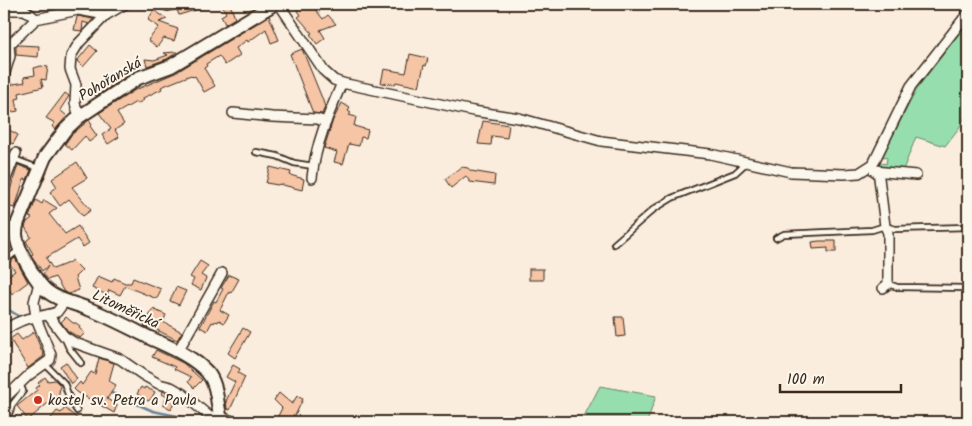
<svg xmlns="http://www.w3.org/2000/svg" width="972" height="426" viewBox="0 0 972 426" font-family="Kalam,sans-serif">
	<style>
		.green { fill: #96dead; stroke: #688466 }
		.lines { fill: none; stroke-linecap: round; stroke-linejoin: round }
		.stream { stroke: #698396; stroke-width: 2.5 }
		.building { fill: #f5c5a5; stroke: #3b2a1e }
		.lane-casing { stroke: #3b2a1e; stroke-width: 8 }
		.street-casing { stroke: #3b2a1e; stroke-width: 12 }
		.secondary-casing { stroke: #3b2a1e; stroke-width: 16 }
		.lane { stroke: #fbf7ec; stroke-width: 4.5 }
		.street { stroke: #fbf7ec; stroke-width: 9 }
		.secondary { stroke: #fbf7ec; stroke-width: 12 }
		.poi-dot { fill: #c8321e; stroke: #fbf7ec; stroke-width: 2 }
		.labels { text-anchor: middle; stroke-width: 4; stroke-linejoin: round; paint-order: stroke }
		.street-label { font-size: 15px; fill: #3b2a1e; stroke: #fbf7ec }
		.poi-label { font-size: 15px; fill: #3b2a1e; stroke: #fbf7ec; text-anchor: start }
	</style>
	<rect width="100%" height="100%" fill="#faedde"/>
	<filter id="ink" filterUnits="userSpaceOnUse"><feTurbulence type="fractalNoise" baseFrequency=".02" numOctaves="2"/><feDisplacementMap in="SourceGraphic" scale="10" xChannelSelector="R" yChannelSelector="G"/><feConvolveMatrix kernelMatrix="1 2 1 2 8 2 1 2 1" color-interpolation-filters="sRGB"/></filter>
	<g filter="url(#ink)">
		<!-- green -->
		<g class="green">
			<polygon points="968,22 968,112 959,128 945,146 916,137 903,170 876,168 879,162 886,164 887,158 882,156 918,87"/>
			<polygon points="600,386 656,396 647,422 581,422"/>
		</g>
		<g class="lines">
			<!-- stream -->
			<g class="stream">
				<polyline points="4,307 17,315"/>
				<polyline points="109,392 153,411 205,422"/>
			</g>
		</g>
		<!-- building -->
		<g class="building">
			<polygon points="190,4 211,4 212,5 179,15 177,10 182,6"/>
			<polygon points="222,4 230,4 235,18 225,24 221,16 226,13"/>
			<polygon points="293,4 305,4 309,8 312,5 323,19 328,15 336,24 320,30 325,38 317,44 310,34 312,33 298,17 301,15"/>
			<polygon points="154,10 167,19 159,22 178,29 174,41 164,38 157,47 148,40 159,27 148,20"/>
			<polygon points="269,16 279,40 271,43 266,29 248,42 247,40 236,48 240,55 225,65 219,56 206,64 207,66 204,68 215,86 204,92 195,76 193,77 191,75 161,87 162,89 143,98 144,100 137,104 136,102 117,113 124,124 115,130 119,137 108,144 102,135 111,129 99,113 135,90 175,73"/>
			<polygon points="77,17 78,16 93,19 89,24 83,22 82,31 74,30"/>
			<polygon points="18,45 39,46 38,57 16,55 16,47"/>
			<polygon points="90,45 97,51 83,67 77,61"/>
			<polygon points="302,49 322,98 325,107 322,114 313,113 290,54"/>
			<polygon points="175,52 178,52 167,59 147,66 145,59 154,60 168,55 164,53"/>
			<polygon points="410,54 428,58 426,66 424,65 419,87 396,82 395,84 381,83 384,69 406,73"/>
			<polygon points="41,66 48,67 46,80 41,79 43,87 19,93 20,98 16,99 18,111 7,113 5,105 4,107 4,82 8,85 25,82 24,77 35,75 34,68"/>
			<polygon points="125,70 128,75 96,96 94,93 106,83 104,81 115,73 117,76 120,76"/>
			<polygon points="65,93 69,96 60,110 67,116 55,130 52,126 55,123 46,118"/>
			<polygon points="342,103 350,108 348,111 351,113 349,115 356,117 354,126 368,130 366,138 361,137 359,146 349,144 343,164 334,162 337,152 324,148 333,120"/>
			<polygon points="89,120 92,125 90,126 97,136 89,142 85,136 72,150 65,144 71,135"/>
			<polygon points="483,121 509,125 507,138 492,136 491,145 478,144"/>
			<polygon points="4,127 18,135 13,144 4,139"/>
			<polygon points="77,162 87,178 72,187 91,210 83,216 69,199 60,206 50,192 57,187 52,179"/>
			<polygon points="18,165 31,170 27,180 24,179 15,208 5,206"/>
			<polygon points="270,167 291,172 290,175 304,179 302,190 279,184 278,185 266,183"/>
			<polygon points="462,167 468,168 471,171 495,175 494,185 470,182 466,176 451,188 445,179"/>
			<polygon points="36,200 42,204 44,200 57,208 49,214 65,234 78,226 89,243 83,247 77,239 46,258 53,269 68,263 72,260 82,270 75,277 79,290 69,294 64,292 55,277 47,280 43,274 48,266 42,271 31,255 33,254 26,241 31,237 25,227 27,222 32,218 29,217"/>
			<polygon points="819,241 836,241 836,252 828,252 828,248 813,249 812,242"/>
			<polygon points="15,258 28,282 12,294 7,285 9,284 5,278 15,271 9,263"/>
			<polygon points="200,261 208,266 201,275 206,278 201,290 191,285 194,279 190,277"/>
			<rect x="529" y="269" width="14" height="11"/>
			<polygon points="229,275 239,279 231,293 229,292 220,310 229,315 224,323 219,320 218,322 215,321 214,323 212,322 207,331 200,327 214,301 216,302 223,289 221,288"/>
			<polygon points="98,276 112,282 114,278 125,283 131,283 133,278 161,289 157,299 125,286 120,295 109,290 107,295 92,288"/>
			<polygon points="176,287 186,291 179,305 170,301"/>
			<polygon points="153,309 166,315 163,322 182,332 177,340 155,329 144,326"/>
			<polygon points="66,317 73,323 76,323 80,326 79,328 85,333 80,338 68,331 61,322"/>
			<polygon points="615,317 623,317 625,336 617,337"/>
			<polygon points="243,328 250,332 235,358 228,353"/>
			<polygon points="34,332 44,356 28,368 10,339 17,334 22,340"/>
			<polygon points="156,350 183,363 202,380 194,388 188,382 191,377 174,369 175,367 152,357"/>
			<polygon points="99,358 114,363 109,381 116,385 107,399 117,405 114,413 77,392 74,389 80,382 82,385 91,372 95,374"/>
			<polygon points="66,362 77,379 71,384 60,366"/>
			<polygon points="233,365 240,369 238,373 245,377 230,410 227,409 226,401 235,382 226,377"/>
			<polygon points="45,377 48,381 55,380 60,385 59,394 28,420 17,406 37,390 36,388 40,385 38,383"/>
			<polygon points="141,387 144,389 145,387 155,392 151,399 148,401 137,394"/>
			<polygon points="163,391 176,397 171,409 163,405 167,397 162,394"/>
			<polygon points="279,393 292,404 297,396 303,399 292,422 275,422 282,408 274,400"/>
			<polygon points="65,408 81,422 48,422 57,411 61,413"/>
		</g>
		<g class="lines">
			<defs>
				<g id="lane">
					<polyline points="256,152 277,156 294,163 313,166"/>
					<polyline points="14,159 38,168"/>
					<polyline points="776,238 784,234 872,230 885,226 895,229 968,227"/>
					<polyline points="614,244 654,209 672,198 735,173 746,163"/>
					<polyline points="4,261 19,250"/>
					<polyline points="888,284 897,287 968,288"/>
					<polyline points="65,339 69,348 81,363"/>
					<polyline points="45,364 64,383 70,400 77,411"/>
					<polyline points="4,418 8,417 12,405 23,391 20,384"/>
				</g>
				<g id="street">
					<polyline points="161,4 168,6 176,4"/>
					<polyline points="279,4 324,71 334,80 342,83 473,111 519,118 601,141 710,154 791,172 844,174 859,173 873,164 911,86 968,13"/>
					<polyline points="4,10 25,10 36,19 9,45 10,56 4,76"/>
					<polyline points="36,19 78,10 106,15"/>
					<polyline points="233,113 272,117 317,119 326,122"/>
					<polyline points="79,117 75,103 76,85 70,69 71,56 79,43 106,15 125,4"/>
					<polyline points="878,170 885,226 888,233 888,284 883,288"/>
					<polyline points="874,171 916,175"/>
					<path d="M312,178C315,145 329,113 342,83"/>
					<polyline points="4,184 16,153"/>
					<polyline points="48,315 64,336 75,343 120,359 143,375 159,384 171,387 183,394 210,417 221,417 235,422"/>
					<path d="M4,331C22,316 36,319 57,312L65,301"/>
					<polyline points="178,351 222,273"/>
					<polyline points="4,399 29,375 50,360 51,355 36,318 34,302 39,283"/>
				</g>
				<g id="secondary">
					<polyline points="4,227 16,231"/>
					<path d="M222,422C216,406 219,386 207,372C191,355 169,347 148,337C128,327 108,316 86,308C74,303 59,301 48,292C37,284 20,254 17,240C15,234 16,228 18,222L45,157L65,130L79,117L138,78L171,66L274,4"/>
				</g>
			</defs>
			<!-- lane casing -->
			<use href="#lane" class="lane-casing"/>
			<!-- street casing -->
			<use href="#street" class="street-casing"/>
			<!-- secondary casing -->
			<use href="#secondary" class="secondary-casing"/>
			<!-- lane -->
			<use href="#lane" class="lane"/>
			<!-- street -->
			<use href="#street" class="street"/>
			<!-- secondary -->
			<use href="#secondary" class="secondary"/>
		</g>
	</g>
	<!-- markers -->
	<circle class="poi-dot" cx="38" cy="400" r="5"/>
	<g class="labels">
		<!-- street labels -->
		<g class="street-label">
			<text transform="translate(110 79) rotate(-31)" y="5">Pohořanská</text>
			<text transform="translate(126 309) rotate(25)" y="5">Litoměřická</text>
		</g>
		<!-- poi labels -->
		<g class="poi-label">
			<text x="48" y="405">kostel sv. Petra a Pavla</text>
		</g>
	</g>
	<!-- margin -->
	<rect width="972" height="426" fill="none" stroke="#fbf7ec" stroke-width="20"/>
	<rect x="10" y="10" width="952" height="406" fill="none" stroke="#3b2a1e" stroke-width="2" filter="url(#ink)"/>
	<!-- scale -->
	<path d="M780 384v8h121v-8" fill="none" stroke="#3b2a1e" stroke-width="2.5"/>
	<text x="787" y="384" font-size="15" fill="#3b2a1e" stroke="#fbf7ec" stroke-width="4" paint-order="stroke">100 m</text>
</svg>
